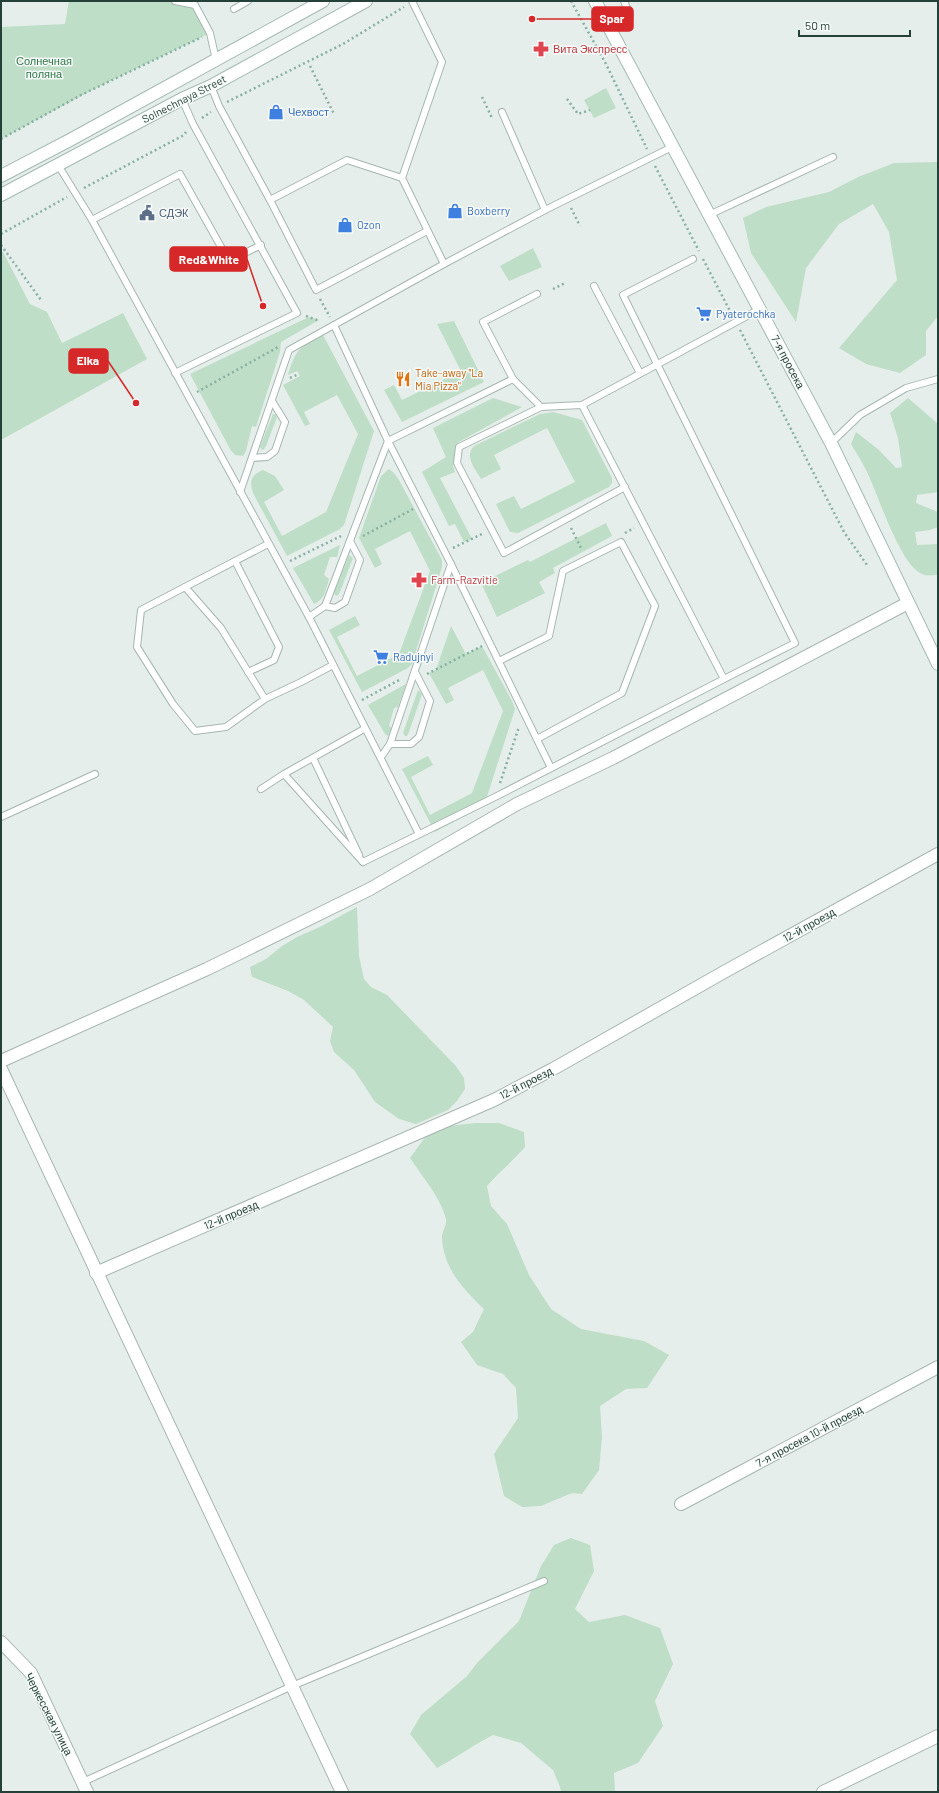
<svg xmlns="http://www.w3.org/2000/svg" width="939" height="1793" viewBox="0 0 939 1793" font-family="Barlow,sans-serif">
	<style>
		.green { fill: #bfdec7 }
		.lines { fill: none; stroke-linecap: round; stroke-linejoin: round }
		.lane-casing { stroke: #a7b6b1; stroke-width: 8 }
		.street-casing { stroke: #a7b6b1; stroke-width: 14 }
		.secondary-casing { stroke: #a4bab2; stroke-width: 14 }
		.path { stroke: #87b1a3; stroke-width: 2.5; stroke-dasharray: 2 3; stroke-linecap: butt }
		.lane { stroke: #fff; stroke-width: 6 }
		.street { stroke: #fff; stroke-width: 12 }
		.secondary { stroke: #fff; stroke-width: 12 }
		.labels { text-anchor: middle; stroke-width: 3; stroke-linejoin: round; paint-order: stroke }
		.health-label { font-size: 11px; fill: #be3a42; stroke: #f6faf8; text-anchor: start }
		.park-label { font-size: 11px; fill: #2f764a; stroke: #f6faf8 }
		.street-label { font-size: 11px; fill: #244038; stroke: #f6faf8 }
		.shop-label { font-size: 11px; fill: #366cbe; stroke: #f6faf8; text-anchor: start }
		.service-label { font-size: 11px; fill: #4e5e75; stroke: #f6faf8; text-anchor: start }
		.food-label { font-size: 11px; fill: #c56008; stroke: #f6faf8; text-anchor: start }
		.leader { fill: none; stroke: #d62828; stroke-width: 1.5 }
		.callout-dot { fill: #d62828; stroke: #f6faf8; stroke-width: 1.5 }
		.callout { fill: #d62828; stroke: #d62828; stroke-width: 1.5 }
		.callout-label { font-size: 12px; text-anchor: middle; font-weight: bold; fill: #fff }
	</style>
	<rect width="100%" height="100%" fill="#e5eeea"/>
	<!-- green -->
	<g class="green">
		<polygon points="69,1 175,1 195,5 210,33 98,87 1,139 1,27 65,24"/>
		<polygon points="606,88 616,108 594,118 584,100"/>
		<polygon points="938,162 938,316 926,331 926,355 900,373 866,364 839,348 897,280 889,232 873,204 839,224 806,268 796,322 751,253 743,218 766,207 829,192 858,177 894,163"/>
		<polygon points="533,248 542,267 509,281 500,266"/>
		<polygon points="3,252 30,304 47,312 62,343 123,313 147,359 1,440 1,253"/>
		<polygon points="309,317 319,320 281,342 280,352 256,427 252,426 246,451 243,456 235,455 230,449 190,374"/>
		<polygon points="454,321 484,382 402,422 384,390 394,385 402,400 461,371 437,324"/>
		<path d="M323,335L374,431L344,525L340,529L287,556L254,495C249,483 250,475 263,470L275,476L284,490L264,502L282,536L326,512L358,434L337,395L304,412L310,424L305,426L283,385L300,376L297,371L288,375C296,348 299,348 323,335Z"/>
		<polygon points="493,398 522,407 457,443 453,466 455,472 440,478 472,539 464,542 455,524 449,526 422,472 446,457 433,428"/>
		<path d="M908,398L938,424V492L917,495L916,503L938,512V527L930,530L915,532L917,545L938,544L937,575C932,575 925,576 922,574C899,564 878,493 866,470C862,461 856,453 851,444L856,432L879,450L896,468L902,467L898,438L890,413Z"/>
		<path d="M553,412L582,420L612,478V483L609,487L518,533L510,532L496,504L514,496L521,509L575,482L547,428L494,455L501,469L481,479C475,469 464,456 474,446L540,414Z"/>
		<polygon points="273,414 275,414 277,417 266,446 264,449 262,450 260,447"/>
		<polygon points="389,469 394,473 399,480 442,560 442,567 412,664 408,668 362,692 329,630 355,616 360,625 337,637 357,676 399,654 430,571 410,531 375,549 382,564 375,568 359,538 381,476"/>
		<polygon points="606,523 612,536 553,568 555,573 539,582 545,593 497,617 481,583 528,560 530,562"/>
		<path d="M340,545L337,557H330L324,575L329,579C326,590 324,600 314,604L293,568Z"/>
		<polygon points="349,555 353,558 340,592 338,595 336,596 334,593"/>
		<polygon points="451,626 466,654 482,646 512,701 515,709 485,803 481,807 435,832 402,769 428,756 433,765 411,777 430,815 472,793 503,711 483,670 448,688 454,700 446,704 429,673 436,670"/>
		<polygon points="406,684 398,707 394,708 389,726 392,728 388,736 385,734 368,705"/>
		<polygon points="418,690 422,694 409,732 407,736 405,736 403,733"/>
		<polygon points="357,907 359,956 364,979 371,987 387,995 455,1065 464,1078 465,1089 457,1101 448,1110 439,1114 416,1124 399,1119 375,1102 354,1070 334,1052 330,1041 333,1027 304,1000 288,991 252,977 250,967 266,959 282,946 297,937 320,927"/>
		<path d="M476,1123H499L524,1132L525,1147C513,1161 499,1172 487,1186L491,1206L507,1224L529,1275L551,1309L581,1329L644,1341L669,1355L647,1388L626,1389L600,1406L602,1437L599,1470L582,1494L572,1493L541,1506L522,1507L504,1496L494,1454L518,1418L516,1388L503,1374L477,1365L461,1342L473,1332L484,1309C463,1289 443,1268 442,1237C442,1231 447,1225 446,1219C441,1198 422,1176 410,1158L426,1136L448,1126Z"/>
		<path d="M571,1538L590,1545L594,1571L575,1609L589,1622L625,1615L660,1628L673,1664L655,1701L663,1726L638,1763L614,1773L615,1792H561L560,1787L553,1770L521,1743L493,1735C473,1745 456,1758 437,1768L410,1734L421,1715L467,1676L477,1663L519,1621L541,1566L554,1545Z"/>
	</g>
	<g class="lines">
		<defs>
			<g id="lane">
				<polyline points="175,1 195,5 210,33 216,60"/>
				<polyline points="624,1 630,15"/>
				<polyline points="234,9 248,1"/>
				<polyline points="211,86 219,106 270,200 316,290 427,231"/>
				<polyline points="502,112 545,210"/>
				<polyline points="58,165 92,220 309,617 419,834"/>
				<polyline points="402,178 442,62 412,1"/>
				<polyline points="270,200 347,160 402,178 444,264"/>
				<polyline points="709,215 833,157"/>
				<polyline points="92,220 180,174 229,261 261,245"/>
				<polyline points="693,259 623,295 795,643 724,679"/>
				<polyline points="594,286 640,373"/>
				<polyline points="334,325 388,441 451,564 551,768"/>
				<polyline points="175,373 297,313 193,124 182,99"/>
				<polyline points="513,379 483,322 537,294"/>
				<polyline points="541,407 459,447 457,463 504,553 625,487"/>
				<polyline points="831,443 860,415 906,388 938,379"/>
				<polyline points="252,458 267,457 275,451 285,422 272,401"/>
				<polyline points="240,492 289,350 444,264 545,210 672,147"/>
				<polyline points="235,561 279,647 274,660 248,672"/>
				<polyline points="185,587 268,544"/>
				<polyline points="325,606 335,608 345,602 360,560 350,541"/>
				<polyline points="309,617 325,606 388,441 513,379 541,407 582,405 760,309"/>
				<polyline points="499,661 549,636 563,571 621,542 655,606 622,693 537,739"/>
				<polyline points="265,699 221,628 185,587 141,610 137,647 173,704 195,731 226,727 265,699 301,682 333,665"/>
				<polyline points="390,744 411,744 419,737 430,701 415,672"/>
				<polyline points="381,757 390,744 451,564"/>
				<polyline points="313,758 359,855"/>
				<polyline points="284,774 363,862"/>
				<polyline points="261,789 284,774 364,729"/>
				<polyline points="1,817 95,774"/>
				<polyline points="363,862 495,797 724,679 582,405"/>
				<polyline points="83,1782 292,1686 544,1581"/>
			</g>
			<g id="street">
				<polyline points="1,1061 207,969 370,889 517,804 613,758 908,603"/>
				<polyline points="1,1069 342,1792"/>
				<polyline points="96,1273 494,1100 553,1069 724,972 938,854"/>
				<polyline points="681,1504 938,1367"/>
				<polyline points="1,1642 31,1673 87,1792"/>
				<polyline points="823,1792 938,1736"/>
			</g>
			<g id="secondary">
				<polyline points="595,1 831,443 938,664"/>
				<polyline points="1,176 70,140 323,1"/>
				<polyline points="1,195 182,99 211,86 366,1"/>
			</g>
		</defs>
		<!-- lane casing -->
		<use href="#lane" class="lane-casing"/>
		<!-- street casing -->
		<use href="#street" class="street-casing"/>
		<!-- secondary casing -->
		<use href="#secondary" class="secondary-casing"/>
		<!-- path -->
		<g class="path">
			<polyline points="571,1 605,62 647,149"/>
			<polyline points="310,66 334,114"/>
			<polyline points="482,97 492,118"/>
			<polyline points="567,99 578,114 590,110"/>
			<polyline points="227,102 343,44 404,7"/>
			<polyline points="202,118 211,112"/>
			<polyline points="1,139 81,95 202,37"/>
			<polyline points="655,166 699,251"/>
			<polyline points="84,188 184,135 186,132"/>
			<polyline points="571,208 580,226"/>
			<polyline points="1,234 67,197"/>
			<polyline points="1,245 41,300"/>
			<polyline points="703,259 731,313"/>
			<polyline points="553,289 565,283"/>
			<polyline points="320,299 330,317"/>
			<polyline points="306,316 320,321"/>
			<polyline points="740,330 844,532 867,565"/>
			<polyline points="290,378 299,374"/>
			<polyline points="197,392 280,346"/>
			<polyline points="571,528 582,550"/>
			<polyline points="625,533 634,528"/>
			<polyline points="363,536 413,509"/>
			<polyline points="453,548 484,533"/>
			<polyline points="290,561 341,536"/>
			<polyline points="427,674 482,646"/>
			<polyline points="362,700 401,679"/>
			<polyline points="500,783 519,727"/>
		</g>
		<!-- lane -->
		<use href="#lane" class="lane"/>
		<!-- street -->
		<use href="#street" class="street"/>
		<!-- secondary -->
		<use href="#secondary" class="secondary"/>
	</g>
	<!-- icons -->
	<defs>
		<symbol id="pharmacy-bare" viewBox="-9 -9 18 18"><path d="M-2-6h4v4h4v4h-4v4h-4v-4h-4v-4h4Z" fill="#e0444e" stroke="#f6faf8" stroke-width="2.5" paint-order="stroke"/></symbol>
		<symbol id="shop-bare" viewBox="-9 -9 18 18"><path d="M-5-2.5h2.3a2.7 3.5 0 0 1 5.4 0H5L5.5 6h-11ZM-1.5-2.5h3a1.5 2.3 0 0 0-3 0Z" fill="#3f7fe0" stroke="#f6faf8" stroke-width="2.5" paint-order="stroke"/></symbol>
		<symbol id="civic-bare" viewBox="-9 -9 18 18"><path d="M-.6-6.5H3V-4.5H.6V-3L4-1V1h2V6H-6V1h2V-1L-.6-3ZM-1.2 2.5V6h2.4V2.5Z" fill="#5c6f8a" stroke="#f6faf8" stroke-width="2.5" paint-order="stroke"/></symbol>
		<symbol id="supermarket-bare" viewBox="-9 -9 18 18"><path d="M-6-5.5h2.5l.6 2H6L4.5 2H-2.5L-4.4-4H-6ZM-1.5 3.2a1.3 1.3 0 1 0 .1 0ZM3 3.2a1.3 1.3 0 1 0 .1 0Z" fill="#3f7fe0" stroke="#f6faf8" stroke-width="2.5" paint-order="stroke"/></symbol>
		<symbol id="restaurant-bare" viewBox="-9 -9 18 18"><path d="M-5-6h1v4h1v-4h1v4h1v-4h1v5L-1.5 .5V6h-2V.5L-5-1ZM5-6V6H3V1.5H1.5Q1.5-4 5-6Z" fill="#e8710a" stroke="#f6faf8" stroke-width="2.5" paint-order="stroke"/></symbol>
	</defs>
	<g fill-rule="evenodd">
		<use href="#pharmacy-bare" x="530" y="38" width="22" height="22"/>
		<use href="#shop-bare" x="265" y="101" width="22" height="22"/>
		<use href="#shop-bare" x="444" y="200" width="22" height="22"/>
		<use href="#civic-bare" x="136" y="202" width="22" height="22"/>
		<use href="#shop-bare" x="334" y="214" width="22" height="22"/>
		<use href="#supermarket-bare" x="693" y="303" width="22" height="22"/>
		<use href="#restaurant-bare" x="392" y="368" width="22" height="22"/>
		<use href="#pharmacy-bare" x="408" y="569" width="22" height="22"/>
		<use href="#supermarket-bare" x="370" y="646" width="22" height="22"/>
	</g>
	<g class="labels">
		<!-- health labels -->
		<g class="health-label">
			<text x="553" y="53">Вита Экспресс</text>
			<text x="431" y="584">Farm-Razvitie</text>
		</g>
		<!-- park labels -->
		<g class="park-label">
			<text x="44" y="65">Солнечная<tspan x="44" dy="13">поляна</tspan></text>
		</g>
		<!-- street labels -->
		<g class="street-label">
			<text transform="translate(184 99) rotate(-27)" y="4">Solnechnaya Street</text>
			<text transform="translate(788 362) rotate(62)" y="4">7-я просека</text>
			<text transform="translate(809 925) rotate(-29)" y="4">12-й проезд</text>
			<text transform="translate(526 1083) rotate(-27)" y="4">12-й проезд</text>
			<text transform="translate(231 1215) rotate(-23)" y="4">12-й проезд</text>
			<text transform="translate(809 1436) rotate(-28)" y="4">7-я просека 10-й проезд</text>
			<text transform="translate(49 1714) rotate(63)" y="4">Черкесская улица</text>
		</g>
		<!-- shop labels -->
		<g class="shop-label">
			<text x="288" y="116">Чехвост</text>
			<text x="467" y="215">Boxberry</text>
			<text x="357" y="229">Ozon</text>
			<text x="716" y="318">Pyaterochka</text>
			<text x="393" y="661">Radujnyi</text>
		</g>
		<!-- service labels -->
		<g class="service-label">
			<text x="159" y="217">СДЭК</text>
		</g>
		<!-- food labels -->
		<g class="food-label">
			<text x="415" y="377">Take-away "La<tspan x="415" dy="13">Mia Pizza"</tspan></text>
		</g>
	</g>
	<!-- callouts -->
	<path class="leader" d="M532 19L592 19M263 306L247 259M136 403L108 361"/>
	<g class="callout-dot">
		<circle cx="532" cy="19" r="4"/>
		<circle cx="263" cy="306" r="4"/>
		<circle cx="136" cy="403" r="4"/>
	</g>
	<g class="callout">
		<rect x="592" y="7" width="41" height="24" rx="4"/>
		<rect x="170" y="247" width="77" height="24" rx="4"/>
		<rect x="69" y="349" width="39" height="24" rx="4"/>
	</g>
	<g class="callout-label">
		<text x="612" y="23">Spar</text>
		<text x="209" y="264">Red&amp;White</text>
		<text x="88" y="365">Elka</text>
	</g>
	<!-- border -->
	<rect width="939" height="1793" fill="none" stroke="#244038" stroke-width="4"/>
	<!-- scale -->
	<path d="M799 30v6h111v-6" fill="none" stroke="#244038" stroke-width="2"/>
	<text x="805" y="30" font-size="12" fill="#244038" stroke="#f6faf8" stroke-width="3" paint-order="stroke">50 m</text>
</svg>
